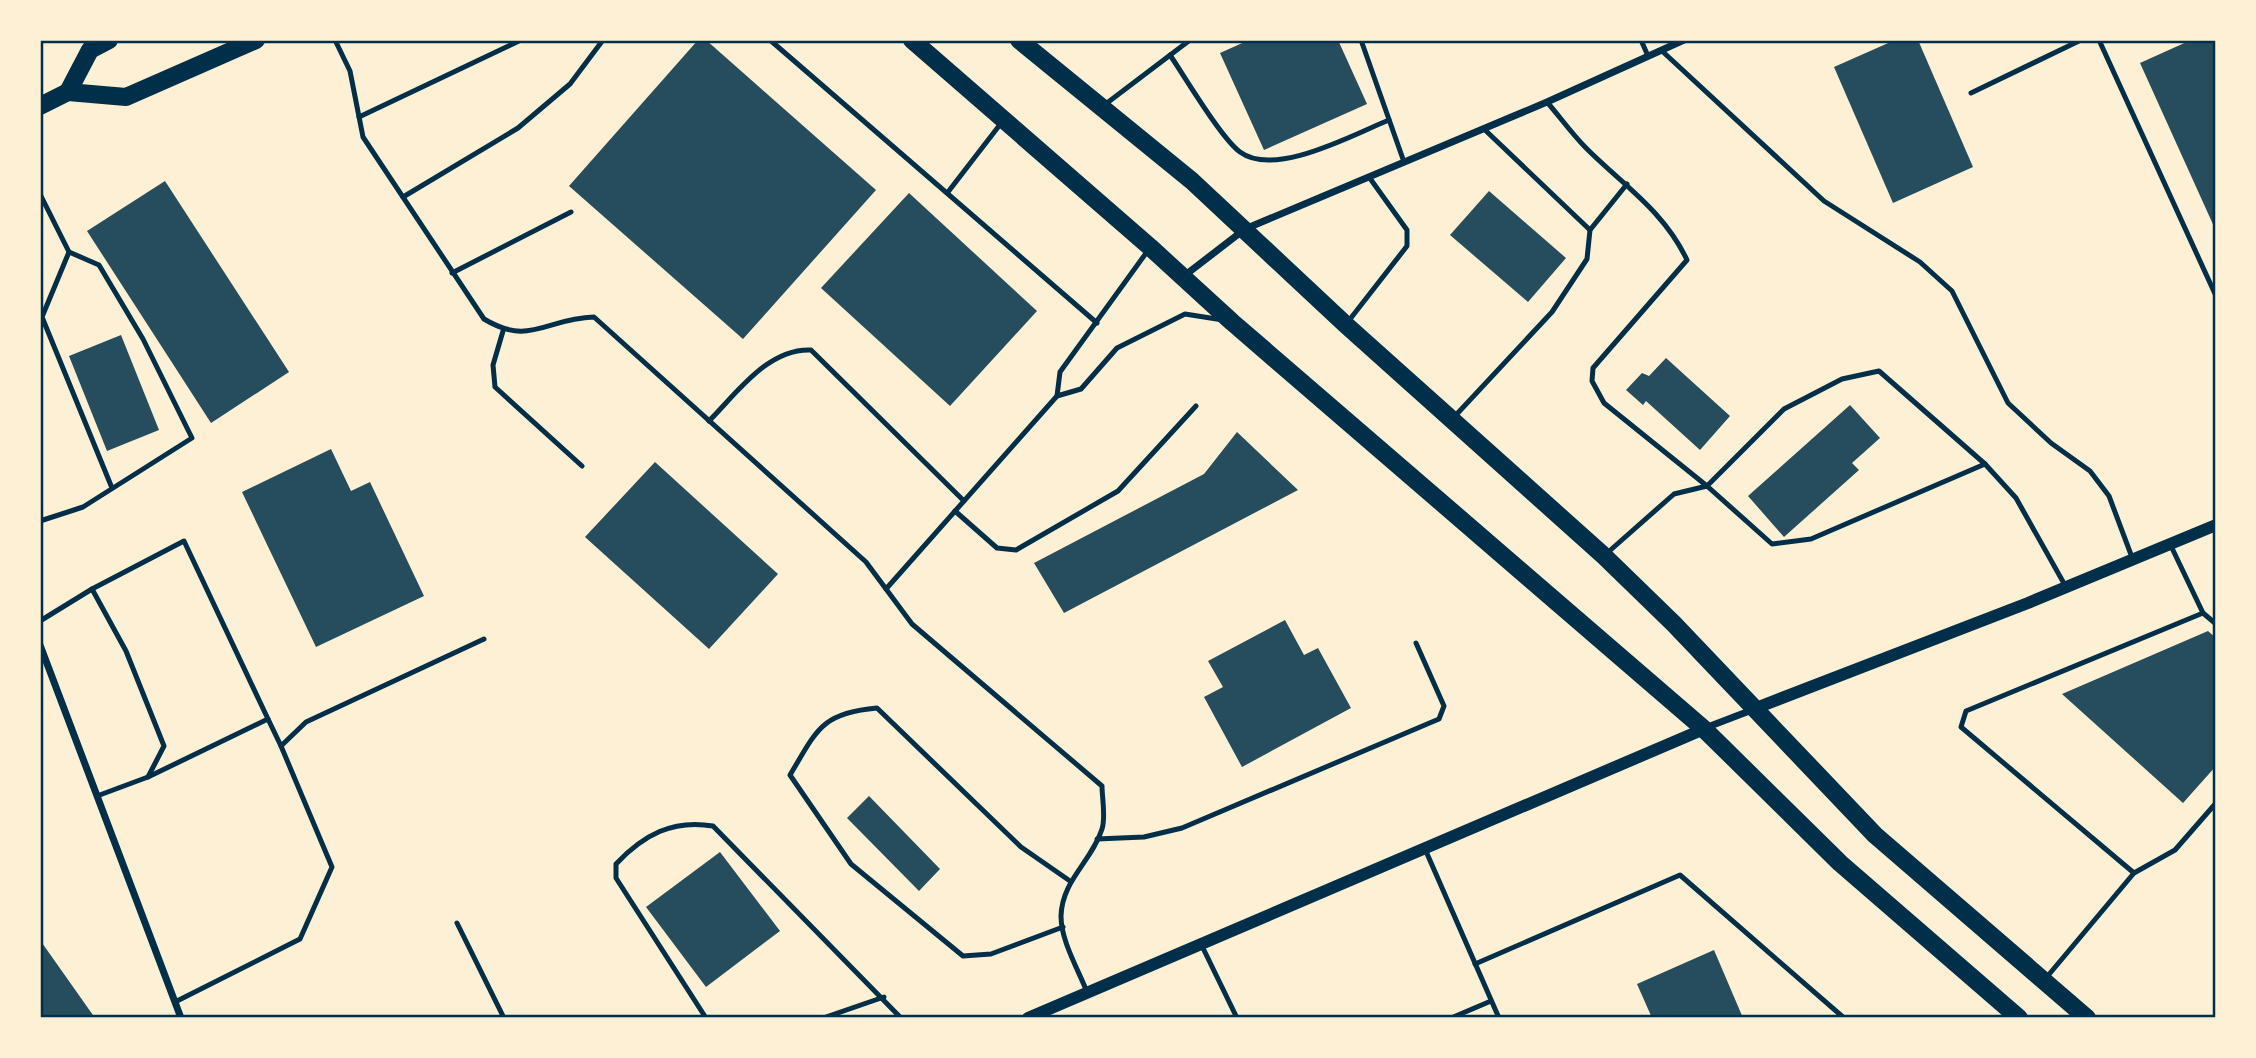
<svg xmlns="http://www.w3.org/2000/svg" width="2256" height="1058" viewBox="0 0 2256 1058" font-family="'Golos Text',sans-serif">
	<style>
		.building { fill: #264d5e }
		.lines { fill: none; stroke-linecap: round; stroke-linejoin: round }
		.service { stroke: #003049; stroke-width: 5 }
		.minor { stroke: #003049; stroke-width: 7 }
		.tertiary { stroke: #003049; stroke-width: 12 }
		.primary { stroke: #003049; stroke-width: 18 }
		.neatline { fill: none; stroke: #003049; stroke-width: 2.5 }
	</style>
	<rect width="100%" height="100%" fill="#fdf0d5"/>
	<!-- building -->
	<g class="building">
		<polygon points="698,40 706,40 876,190 743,339 569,186"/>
		<polygon points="1249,40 1338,40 1367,104 1264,150 1220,53"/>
		<polygon points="1895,40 1918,40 1973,167 1893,203 1834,67"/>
		<polygon points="2191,40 2216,40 2216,231 2140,63"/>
		<polygon points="165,181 289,372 211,423 87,231"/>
		<polygon points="1489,191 1566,258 1528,302 1450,235"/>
		<polygon points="909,193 1037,311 950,406 821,288"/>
		<polygon points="121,335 159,430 107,451 69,356"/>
		<polygon points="1666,358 1730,416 1700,450 1646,401 1643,405 1626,390 1642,373 1649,376"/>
		<polygon points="1850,405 1880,438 1852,463 1859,470 1784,537 1748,496"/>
		<polygon points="1237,432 1298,490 1064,613 1034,563 1204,474"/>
		<polygon points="331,449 351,491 370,482 424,596 316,647 242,492"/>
		<polygon points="655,462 778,574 709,649 585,537"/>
		<polygon points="1285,620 1304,655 1318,648 1351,708 1242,767 1204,697 1223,687 1208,661"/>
		<polygon points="2208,631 2216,638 2216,766 2183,803 2062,694"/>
		<polygon points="869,796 940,869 919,891 847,818"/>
		<polygon points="720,852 780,931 706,987 646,907"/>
		<polygon points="40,940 95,1018 40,1018"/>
		<polygon points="1714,950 1743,1018 1652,1018 1637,984"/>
	</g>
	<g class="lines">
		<!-- service -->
		<g class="service">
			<path d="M335,40L350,71L363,137L484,319C530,347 546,318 594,317L866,562L912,624L1102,786C1102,798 1106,817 1102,829C1092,861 1062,880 1061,916C1061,941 1078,969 1087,992"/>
			<polyline points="770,40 1097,323"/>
			<polyline points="1361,40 1404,162"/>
			<polyline points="1641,40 1648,56"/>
			<polyline points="2099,40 2216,296"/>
			<polyline points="1661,50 1824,201 1920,262 1952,291 2008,403 2051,443 2090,471 2109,496 2133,560"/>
			<path d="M1170,55C1185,77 1221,138 1240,152C1275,178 1354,134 1389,120"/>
			<polyline points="1971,93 2081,40"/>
			<path d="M1547,102C1560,117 1572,134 1586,148C1623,185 1664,211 1687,260L1593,368L1592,381L1604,403L1707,486L1772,544L1811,539L1985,464L1879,371L1842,379L1784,409L1707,486L1674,494L1606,554"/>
			<polyline points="1103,106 1190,40"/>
			<polyline points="359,117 521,40"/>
			<polyline points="1484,129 1590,230"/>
			<polyline points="948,192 1002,122"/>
			<polyline points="40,194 69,252 99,265 143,339 192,438 83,507 40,521"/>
			<polyline points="403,197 518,128 570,84 603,40"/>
			<polyline points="69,252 42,317 112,488"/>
			<polyline points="452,273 571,212"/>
			<polyline points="1347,323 1407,246 1407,230 1369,177"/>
			<polyline points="503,331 493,365 495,387 582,466"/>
			<polyline points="1057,396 1060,372 1149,249"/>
			<polyline points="1455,416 1552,312 1587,259 1590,230 1627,184"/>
			<path d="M709,421C737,393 768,348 811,350L964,501"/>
			<polyline points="1985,464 2016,498 2066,587"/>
			<polyline points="955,511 997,548 1016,550 1118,491 1196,406"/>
			<polyline points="2171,546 2203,613 2216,624"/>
			<polyline points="92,589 184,541 268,719 148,777"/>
			<polyline points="886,589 1057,396 1081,389 1117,348 1185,314 1223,320"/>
			<polyline points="40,621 92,589 126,651 164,746 148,777 97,796"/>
			<polyline points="268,719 281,746"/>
			<polyline points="1097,839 1144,837 1182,828 1439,719 1444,706 1416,643"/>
			<polyline points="1425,849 1499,1018"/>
			<polyline points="2134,873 1961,727 1966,711 2203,613"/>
			<polyline points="457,923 504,1018"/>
			<path d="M1063,927L991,954L963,956L851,864L790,775C817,730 821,713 877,708L1021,847L1070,881"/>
			<polyline points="1202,946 1237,1018"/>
			<polyline points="1475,964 1680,875 1844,1018"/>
			<polyline points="2046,978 2134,873 2175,850 2216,803"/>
			<polyline points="175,1002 300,939 332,867 281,746 306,722 484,639"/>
			<path d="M706,1018L616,878V864C643,835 673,819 713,826L901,1018"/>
			<polyline points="823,1018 884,997"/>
			<polyline points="1451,1018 1491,1001"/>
		</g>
		<!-- minor -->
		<g class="minor">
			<polyline points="1184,276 1245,229 1547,102 1684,40"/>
			<polyline points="40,645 181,1018"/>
			<polyline points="1705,728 1752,710"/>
		</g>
		<!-- tertiary -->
		<g class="tertiary">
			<polyline points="1756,708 2028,603 2216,525"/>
			<polyline points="1028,1018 1704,729"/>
		</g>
		<!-- primary -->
		<g class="primary">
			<polyline points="912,40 1150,247 1232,322 1704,729 1840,863 2019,1018"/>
			<polyline points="1019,40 1192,181 1346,325 1604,556 1674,624 1875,835 2087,1018"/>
			<polyline points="68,92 90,50 109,40"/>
			<polyline points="40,106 68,92 126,97 256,40"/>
		</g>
	</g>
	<!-- border -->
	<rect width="2256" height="1058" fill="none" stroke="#fdf0d5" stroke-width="84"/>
	<rect x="42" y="42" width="2172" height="974" class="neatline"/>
</svg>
